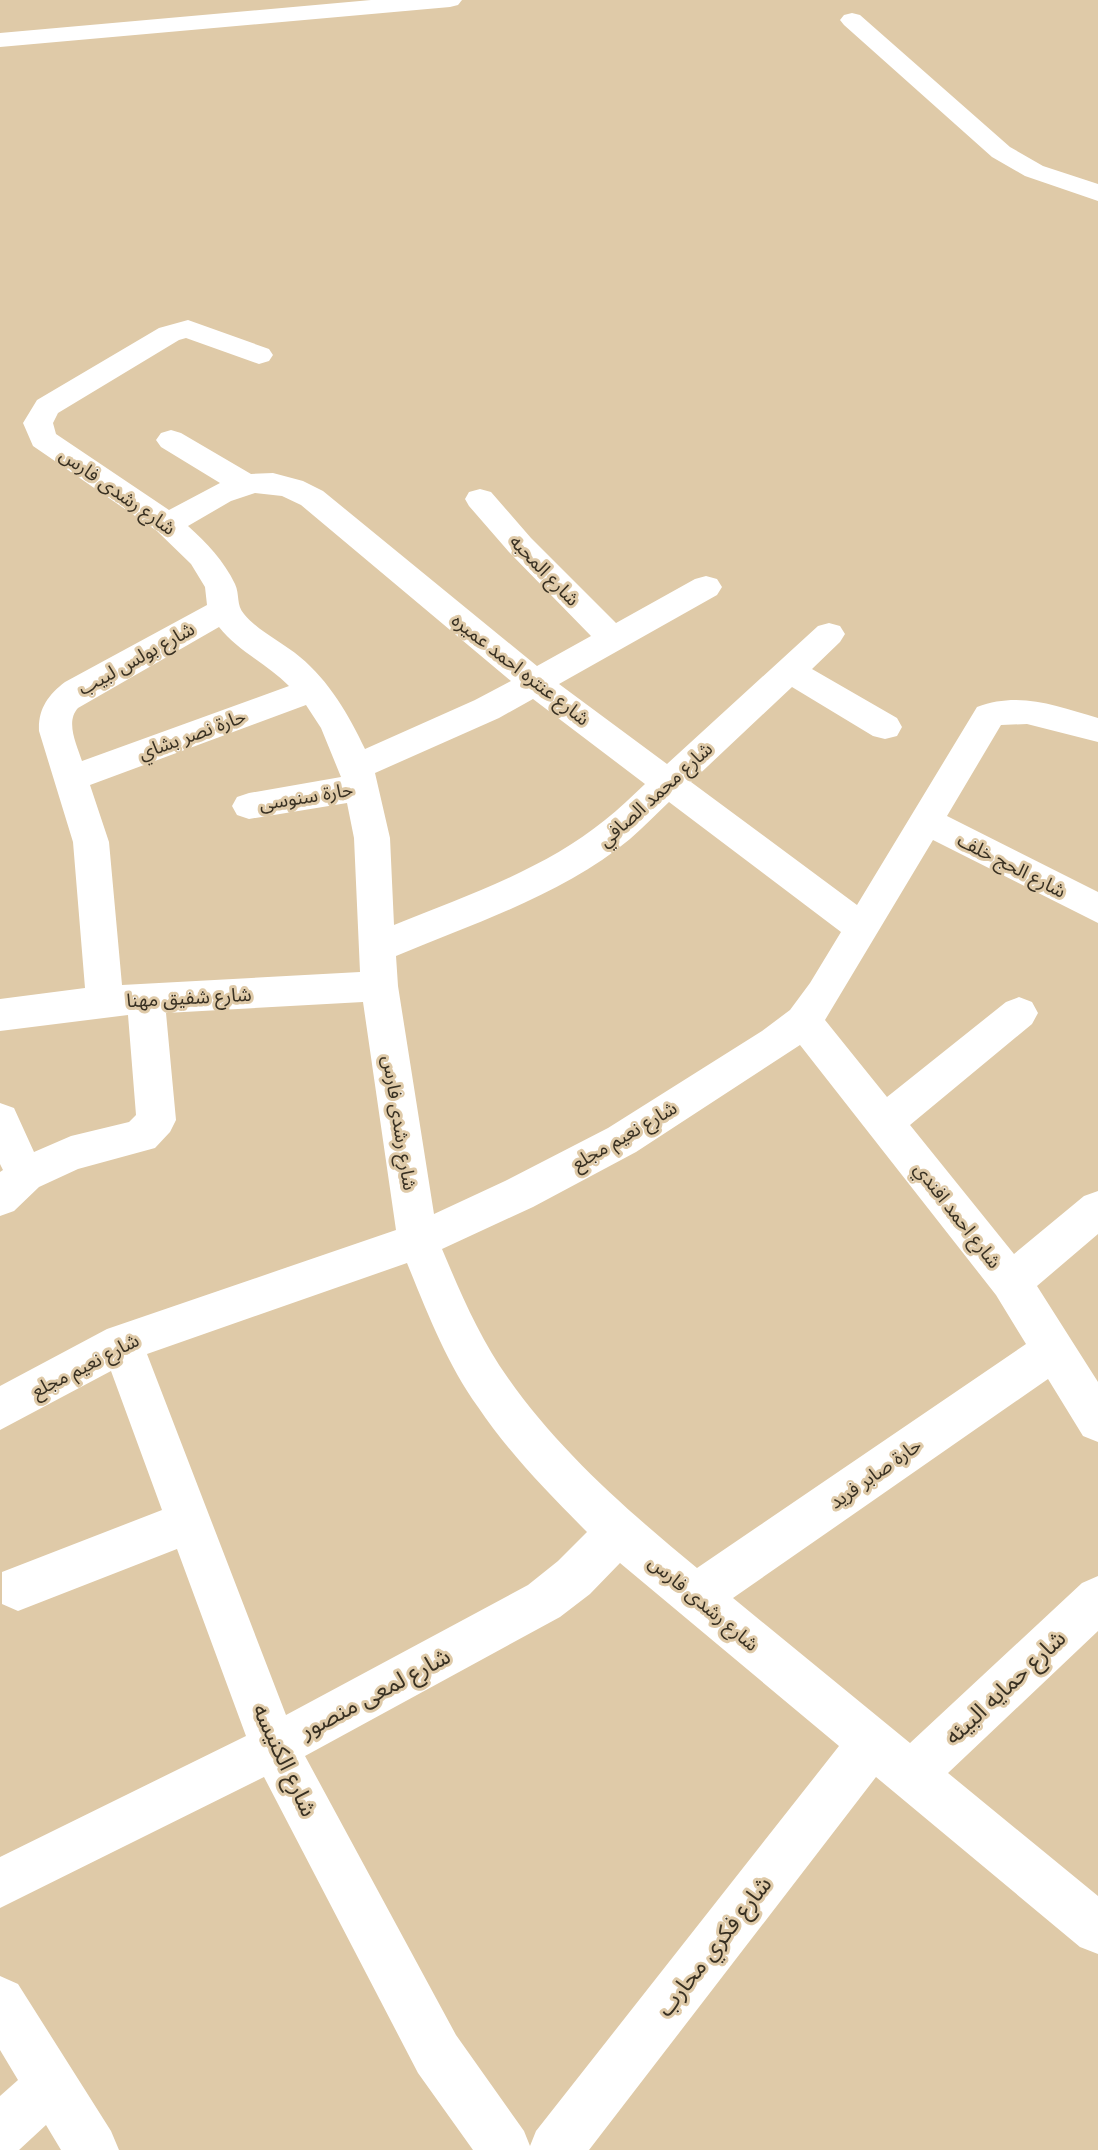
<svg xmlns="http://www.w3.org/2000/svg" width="1098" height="2150" viewBox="0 0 1098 2150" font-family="'Noto Serif','Noto Sans Arabic',serif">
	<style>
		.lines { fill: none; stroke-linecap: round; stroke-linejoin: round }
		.minor { fill: #fff; fill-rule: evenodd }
		.labels { text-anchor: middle; stroke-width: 6; stroke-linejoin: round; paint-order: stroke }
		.street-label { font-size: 19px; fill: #383022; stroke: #dfcaa8 }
		.near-street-label { font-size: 23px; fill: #383022; stroke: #dfcaa8 }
	</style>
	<rect width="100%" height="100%" fill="#dfcaa8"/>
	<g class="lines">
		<!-- minor -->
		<g class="minor">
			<polygon points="371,0 462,0 458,5 450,7 0,47 0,33"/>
			<polygon points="852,13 860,15 1010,147 1043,166 1098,184 1098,201 1025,176 992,157 844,25 840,20 844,15"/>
			<path d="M188,320L269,349L273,355L269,361L259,364L186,338L179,340L58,413L53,423L56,434L169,510L220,483L161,447L156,440L161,433L171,430L181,433L251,474L273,473L303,481L323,491L537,666L591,636L509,552L469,506L465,499L469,492L480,489L491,492L531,538L616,623L695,579L706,576L717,579L722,587L717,595L559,684L667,764L818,626L829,623L840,626L845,634L840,642L812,669L897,718L902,727L897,736L885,739L873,736L792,687L691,782L857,905L977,707C1020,691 1056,706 1098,718V742L1027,724L1001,725L947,816L1098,892V923L933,840L825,1020L887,1097L1006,1002L1019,997L1032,1002L1038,1013L1032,1024L910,1125L1014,1254L1084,1196L1098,1191V1234L1037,1286L1098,1382V1442L1083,1436L1048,1379L733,1598L910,1743L1082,1583L1098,1576V1631L948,1773L1098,1896V1954L1080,1947L876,1777L589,2150H473L418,2073L264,1777L0,1908V1857L246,1736L177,1549L18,1611L2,1604V1572L162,1510L111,1371L0,1430V1386L107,1329L396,1230L363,1002L166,1013L176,1120L170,1132L155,1148L78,1169L39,1187L14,1211L0,1216V1172L3,1170L0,1164V1103L14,1108L34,1152L71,1136L129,1122L136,1115L128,1015L0,1031V999L85,988L73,842L39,731C38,709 48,695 65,682L207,605L205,587L191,564L157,531L33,446L23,423L37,400L159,328ZM255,493L282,496L301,505L511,681L475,700L365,749C349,715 329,681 300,657C282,642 259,632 244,614C236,605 240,595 235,584C224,561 207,543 188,526L231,501ZM219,627C238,651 267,664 289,686L82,761C77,745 65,722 78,708ZM533,699L645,784C632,796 619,809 605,820C545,869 466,896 394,925L390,838L375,773L499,718ZM306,705L321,728L341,777L249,793L237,797L232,806L237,815L249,819L347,803L354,838L360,972L122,985L109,842L90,785ZM669,802L841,932L810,983L790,1010L762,1031L608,1128L505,1181L434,1214L398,986L396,956C475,923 564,894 630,839C644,827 656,814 669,802ZM800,1045L996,1295L1026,1344L697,1568C628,1511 560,1452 508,1378C480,1339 461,1294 442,1249L533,1207L636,1152ZM407,1263C427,1312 447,1364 478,1407C509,1453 548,1493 587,1532L558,1561L528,1585L286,1715L147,1354ZM620,1563L839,1746L536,2131L530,2146L524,2131L456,2035L305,1756L560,1617L590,1594Z"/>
			<polygon points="0,1976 18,1984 111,2131 119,2150 61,2150 46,2125 19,2150 0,2150 0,2096 18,2080 0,2050"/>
		</g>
	</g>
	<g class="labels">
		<!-- street labels -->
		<g class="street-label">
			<text transform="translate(118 491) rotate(35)" y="7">شارع رشدى فارس</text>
			<text transform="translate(545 570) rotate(46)" y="7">شارع المحبه</text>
			<text transform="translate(136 658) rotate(-29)" y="7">شارع بولس لبيب</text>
			<text transform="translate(521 669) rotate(38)" y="7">شارع عنتره احمد عميره</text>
			<text transform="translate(192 734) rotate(-20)" y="7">حارة نصر بشاي</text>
			<text transform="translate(655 794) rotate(-42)" y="7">شارع محمد الصافي</text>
			<text transform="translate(306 796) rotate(-9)" y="7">حارة سنوسى</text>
			<text transform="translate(1012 865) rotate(27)" y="7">شارع الحج خلف</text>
			<text transform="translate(189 997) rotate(-3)" y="7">شارع شفيق مهنا</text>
			<text transform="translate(400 1123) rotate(81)" y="7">شارع رشدى فارس</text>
			<text transform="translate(624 1135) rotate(-30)" y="7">شارع نعيم مجلع</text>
			<text transform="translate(958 1215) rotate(52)" y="7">شارع احمد افندي</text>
			<text transform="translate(85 1365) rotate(-27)" y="7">شارع نعيم مجلع</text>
			<text transform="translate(875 1473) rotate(-35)" y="7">حارة صابر فريد</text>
			<text transform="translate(704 1603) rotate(40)" y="7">شارع رشدى فارس</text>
		</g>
		<!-- near-street labels -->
		<g class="near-street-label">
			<text transform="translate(1005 1687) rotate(-43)" y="8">شارع حمايه البيئه</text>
			<text transform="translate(375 1693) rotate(-28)" y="8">شارع لمعى منصور</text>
			<text transform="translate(285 1760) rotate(65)" y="8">شارع الكنيسه</text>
			<text transform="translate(714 1946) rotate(-52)" y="8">شارع فكري محارب</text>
		</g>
	</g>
</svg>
